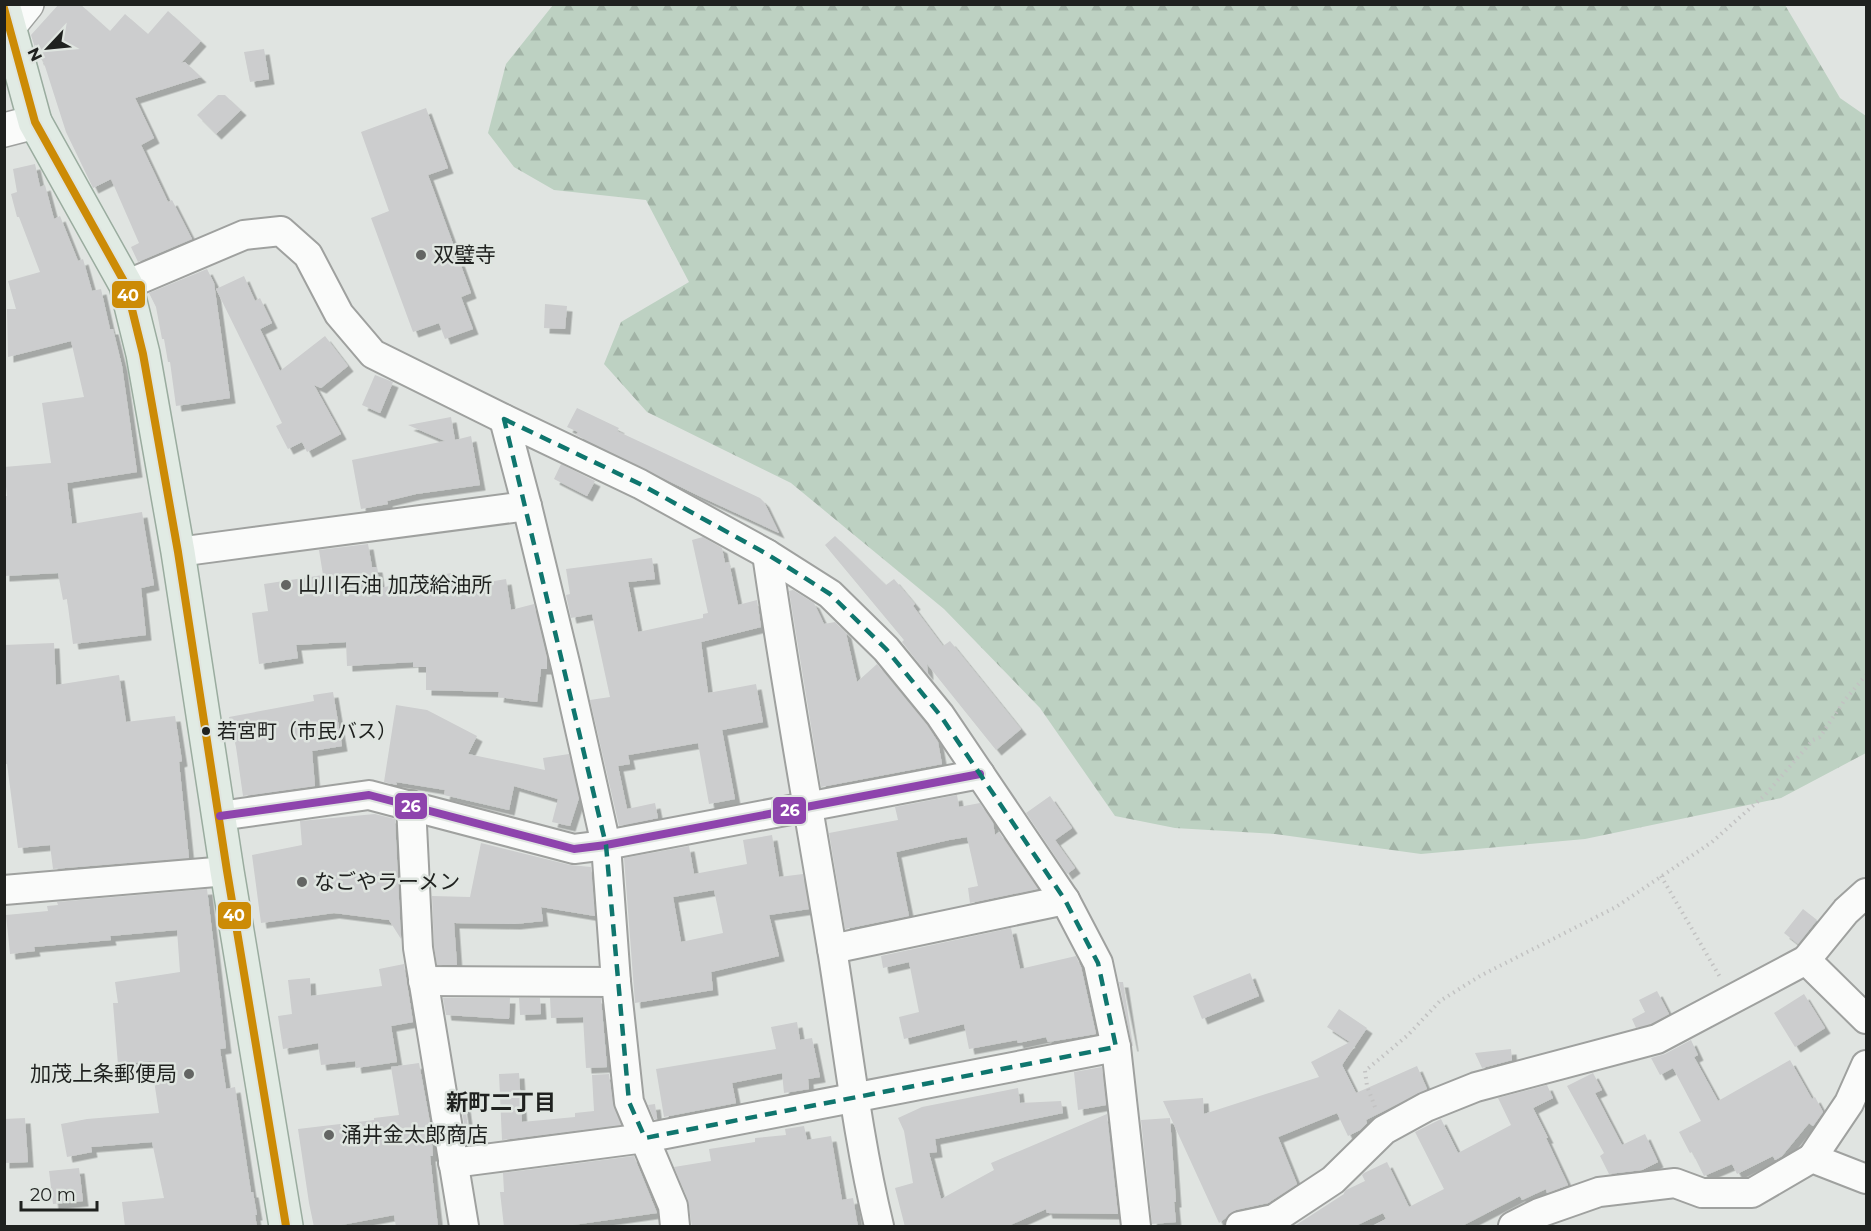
<svg xmlns="http://www.w3.org/2000/svg" width="1871" height="1231" viewBox="0 0 1871 1231" font-family="Montserrat,'Noto Sans JP',sans-serif">
	<style>
		.forest { fill: url(#forest-firs) }
		.building { fill: #cccdce; fill-rule: evenodd; filter: url(#shadow) }
		.lines { fill: none; stroke-linecap: round; stroke-linejoin: round }
		.street-casing { stroke: #9fa19f; stroke-width: 32 }
		.secondary-casing { stroke: #9fa19f; stroke-width: 36 }
		.primary-casing { stroke: #9aac9f; stroke-width: 36 }
		.path { stroke: #c2c2c2; stroke-width: 4; stroke-dasharray: 1.5 4.5; stroke-linecap: butt }
		.street { stroke: #fafbfa; stroke-width: 28 }
		.secondary { stroke: #fafbfa; stroke-width: 33 }
		.primary { stroke: #e1ebe4; stroke-width: 33 }
		.bus-1-casing { stroke: #dfe5e0; stroke-width: 12 }
		.bus-2-casing { stroke: #dfe5e0; stroke-width: 12 }
		.bus-1 { stroke: #cc8b06; stroke-width: 8 }
		.bus-2 { stroke: #8e44ad; stroke-width: 8 }
		.marked { fill: none; stroke: #0f766e; stroke-width: 4.5; stroke-dasharray: 12 8; stroke-linejoin: round }
		.poi-dot { fill: #636563; stroke: #dfe5e0; stroke-width: 2 }
		.bus-dot { fill: #1f211f; stroke: #dfe5e0; stroke-width: 2 }
		.labels { text-anchor: middle; stroke-width: 5; stroke-linejoin: round; paint-order: stroke }
		.bus-label { font-size: 20px; fill: #1f211f; stroke: #dfe5e0; text-anchor: start }
		.poi-label { font-size: 21px; fill: #1f211f; stroke: #dfe5e0; text-anchor: start }
		.neighbourhood-label { font-size: 22px; font-weight: bold; fill: #1f211f; stroke: #dfe5e0 }
		.line-badge { stroke: #dfe5e0; stroke-width: 2 }
		.badge-label { font-size: 16px; text-anchor: middle; font-weight: bold; fill: #fff }
	</style>
	<defs>
		<pattern id="forest-firs" width="22" height="20" patternUnits="userSpaceOnUse" patternTransform="scale(1.5)"><rect width="22" height="20" fill="#bdd1c2"/><path d="M5 1l3.5 6h-7zM16 11l3.5 6h-7z" fill="#a2b3a6"/></pattern>
		<filter id="shadow"><feDropShadow dx="5.5" dy="5.5" stdDeviation="0" flood-color="#0004"/></filter>
	</defs>
	<rect width="100%" height="100%" fill="#e0e4e1"/>
	<!-- forest -->
	<polygon class="forest" points="553,5 1785,5 1840,98 1866,116 1866,753 1781,798 1585,839 1421,854 1275,834 1175,828 1115,816 1040,708 944,609 791,483 647,412 604,364 621,322 689,282 646,200 554,190 514,167 488,133 506,64"/>
	<!-- building -->
	<g class="building">
		<polygon points="59,4 80,4 110,31 125,14 148,34 168,11 201,41 181,63 185,62 201,77 135,98 154,138 141,145 168,202 172,200 192,239 138,262 131,247 139,243 111,179 93,188 66,132 43,60 39,60 31,35"/>
		<polygon points="264,49 269,79 250,82 244,52"/>
		<polygon points="218,95 225,95 241,110 216,134 197,115"/>
		<polygon points="426,108 448,168 428,175 471,293 461,297 473,329 445,339 439,323 413,332 371,218 389,211 361,132"/>
		<polygon points="35,164 40,187 45,185 54,219 60,216 78,261 83,259 92,291 101,289 110,329 113,329 122,366 137,472 67,483 72,524 142,512 154,585 141,588 146,635 73,644 67,599 63,600 58,573 4,576 4,496 7,496 4,467 51,463 42,403 84,397 71,341 8,357 7,309 16,309 8,281 40,272 19,217 17,217 11,194 17,192 13,169"/>
		<polygon points="207,269 214,283 230,398 176,406 170,362 168,362 164,339 162,339 156,307 149,293"/>
		<polygon points="244,276 255,301 260,298 272,323 260,329 280,371 325,336 348,366 321,388 314,385 341,434 307,452 302,442 288,449 276,426 282,423 216,289"/>
		<polygon points="545,304 567,306 565,329 544,328"/>
		<polygon points="375,375 393,382 380,413 362,405"/>
		<polygon points="577,408 619,428 617,431 760,498 764,502 779,533 697,495 576,435 578,432 567,427"/>
		<polygon points="451,417 455,440 471,436 480,485 416,494 387,501 388,504 361,509 352,460 445,441 408,425"/>
		<polygon points="561,464 595,481 587,496 554,479"/>
		<polygon points="835,536 886,585 894,579 915,604 913,606 943,646 950,641 1021,729 996,750 927,664 928,675 902,642 904,640 825,545"/>
		<polygon points="703,537 722,548 725,563 729,562 738,605 757,600 761,627 701,642 708,693 756,684 763,722 722,730 735,799 709,804 698,743 628,755 630,764 618,766 627,809 655,803 658,818 619,826 590,700 610,697 592,614 571,618 566,595 570,594 566,569 652,558 655,579 628,582 638,632 703,618 703,614 708,613 692,540"/>
		<polygon points="368,544 372,567 377,567 380,588 451,573 455,588 506,579 511,610 534,604 547,658 547,669 541,669 537,702 498,697 499,692 426,690 426,667 413,667 413,662 347,666 346,642 296,645 298,658 259,664 252,613 268,611 264,584 323,575 319,550"/>
		<polygon points="793,590 814,603 824,624 835,622 846,633 857,682 877,664 927,725 938,742 942,764 821,787 789,591"/>
		<polygon points="54,643 56,685 119,675 126,722 175,716 182,761 179,762 189,858 53,869 50,845 18,848 7,764 4,764 4,645"/>
		<polygon points="333,692 342,746 312,751 315,786 243,796 236,747 229,717 314,701 313,695"/>
		<polygon points="396,705 427,710 477,736 468,754 545,770 543,758 569,754 579,798 570,826 552,822 558,799 514,786 509,810 444,795 445,790 396,782 397,785 384,782"/>
		<polygon points="957,795 959,807 980,803 993,823 995,835 999,832 1038,889 970,903 968,888 978,886 967,837 949,840 896,852 909,916 845,929 829,833 898,820 895,807"/>
		<polygon points="1050,796 1072,828 1055,840 1075,868 1067,874 1026,813"/>
		<polygon points="375,814 395,819 401,939 389,920 334,913 261,923 252,855 302,845 300,821"/>
		<path d="M772,835L779,877L803,874L809,909L769,915L779,956L711,972L713,990L635,1003L624,858L689,846L694,874L747,864L743,840ZM714,890L723,933L681,942L673,897Z"/>
		<polygon points="481,843 570,865 591,867 595,916 541,907 543,921 515,924 454,923 457,965 437,965 434,946 432,896 470,897"/>
		<polygon points="207,889 226,1048 220,1049 226,1089 235,1087 251,1192 253,1192 257,1215 255,1215 257,1227 125,1227 122,1202 164,1198 152,1142 91,1147 92,1152 67,1157 61,1124 87,1119 159,1113 151,1061 118,1065 113,1003 118,1003 115,982 180,972 177,930 110,936 111,940 34,947 35,951 10,954 6,915 48,911 47,906 58,905 57,902"/>
		<polygon points="1803,909 1817,920 1798,944 1784,933"/>
		<polygon points="1011,928 1020,969 1076,956 1081,967 1096,1034 1048,1042 1046,1037 1018,1043 1017,1040 969,1049 964,1024 904,1039 899,1017 919,1012 909,962 883,968 881,956"/>
		<polygon points="404,964 413,1022 391,1026 397,1062 356,1068 355,1061 321,1065 318,1043 283,1049 278,1016 292,1014 288,980 310,978 311,996 382,986 379,969"/>
		<polygon points="1250,973 1259,996 1202,1019 1193,996"/>
		<polygon points="1119,982 1123,982 1133,1046 1132,1046"/>
		<polygon points="1657,991 1669,1014 1651,1024 1636,1028 1632,1019 1645,1012 1639,1000"/>
		<polygon points="1804,994 1825,1028 1795,1047 1774,1013"/>
		<polygon points="443,998 510,998 509,1019 446,1015"/>
		<polygon points="519,998 540,998 541,1014 520,1015"/>
		<polygon points="550,998 601,998 607,1067 586,1068 583,1017 551,1018"/>
		<polygon points="1339,1009 1367,1028 1342,1065 1356,1093 1417,1066 1427,1089 1366,1120 1367,1123 1360,1130 1348,1136 1337,1113 1278,1137 1297,1184 1268,1203 1236,1210 1219,1223 1163,1101 1203,1098 1204,1114 1319,1077 1311,1062 1350,1042 1327,1027"/>
		<polygon points="797,1022 800,1040 812,1038 820,1077 808,1079 809,1089 784,1093 782,1073 732,1083 736,1103 664,1117 656,1069 776,1049 771,1027"/>
		<polygon points="1691,1040 1698,1055 1694,1057 1718,1101 1790,1060 1812,1099 1815,1097 1823,1112 1813,1126 1809,1123 1782,1156 1775,1160 1773,1156 1737,1174 1732,1164 1704,1176 1692,1152 1690,1153 1679,1132 1701,1121 1673,1068 1660,1075 1651,1058 1665,1054"/>
		<polygon points="1511,1049 1512,1060 1482,1068 1475,1053"/>
		<polygon points="419,1063 434,1144 432,1144 433,1156 430,1156 438,1227 396,1227 394,1215 331,1227 314,1227 309,1203 298,1129 374,1120 374,1118 399,1115 391,1067"/>
		<polygon points="1102,1067 1106,1105 1078,1110 1074,1072"/>
		<polygon points="519,1073 522,1122 575,1117 575,1113 594,1111 592,1075 609,1074 613,1104 621,1125 502,1140 499,1074"/>
		<polygon points="1593,1073 1602,1090 1595,1093 1622,1145 1645,1134 1658,1162 1642,1170 1609,1174 1600,1156 1604,1153 1567,1086"/>
		<polygon points="1547,1085 1553,1098 1533,1108 1548,1138 1546,1138 1568,1185 1547,1193 1546,1189 1522,1200 1520,1196 1460,1227 1371,1227 1386,1219 1383,1213 1353,1227 1293,1227 1344,1194 1344,1193 1346,1190 1365,1181 1362,1175 1364,1173 1387,1162 1409,1207 1444,1189 1415,1132 1441,1119 1458,1153 1511,1125 1498,1098"/>
		<polygon points="1018,1088 1020,1103 1061,1101 1063,1113 935,1139 937,1152 929,1153 941,1199 994,1170 991,1163 1107,1114 1118,1214 1047,1213 1046,1209 1006,1227 905,1227 895,1188 913,1183 904,1131 898,1118 922,1107"/>
		<polygon points="655,1104 657,1119 654,1119 648,1105"/>
		<polygon points="461,1105 465,1105 470,1142 467,1142"/>
		<polygon points="25,1118 28,1162 4,1163 4,1119"/>
		<polygon points="1170,1118 1176,1202 1174,1202 1176,1222 1152,1224 1141,1120"/>
		<polygon points="804,1126 807,1140 831,1136 842,1200 853,1198 858,1227 692,1227 688,1200 674,1167 711,1161 709,1149 755,1142 755,1138 786,1135 785,1129"/>
		<polygon points="634,1156 657,1213 559,1227 504,1227 500,1192 504,1192 503,1173"/>
		<polygon points="79,1168 83,1201 53,1204 49,1171"/>
	</g>
	<g class="lines">
		<defs>
			<g id="street">
				<polyline points="126,285 244,235 281,231 308,255 339,314 373,354 504,419"/>
				<polyline points="178,552 527,506"/>
				<path d="M767,554C786,686 810,817 832,949C847,1041 857,1135 879,1226"/>
				<polyline points="411,805 418,948 464,1226"/>
				<polyline points="220,816 369,795 574,849 606,845 980,774"/>
				<polyline points="4,890 227,871"/>
				<polyline points="832,949 1065,900"/>
				<polyline points="1806,960 1866,1019"/>
				<polyline points="423,981 616,982"/>
				<polyline points="1812,1158 1849,1103 1866,1065"/>
				<polyline points="453,1163 645,1138 1116,1047"/>
				<polyline points="675,1226 673,1206 629,1102 616,982 606,845 566,667 527,506 504,419 640,484 767,554 830,594 886,649 940,715 1065,900 1098,963 1116,1047 1136,1226"/>
				<polyline points="1240,1226 1274,1219 1333,1180 1384,1130 1426,1107 1476,1087 1657,1039 1806,960 1846,911 1866,893"/>
				<polyline points="1513,1226 1539,1213 1599,1192 1675,1183 1702,1193 1752,1193 1812,1158 1866,1179"/>
			</g>
			<g id="secondary">
				<polyline points="10,25 27,4"/>
				<polyline points="4,130 35,122"/>
			</g>
			<polyline id="primary" points="4,8 35,122 126,285 143,354 178,552 227,871 286,1226"/>
		</defs>
		<!-- street casing -->
		<use href="#street" class="street-casing"/>
		<!-- secondary casing -->
		<use href="#secondary" class="secondary-casing"/>
		<!-- primary casing -->
		<use href="#primary" class="primary-casing"/>
		<!-- path -->
		<g class="path">
			<polyline points="1661,876 1720,977"/>
			<polyline points="1375,1107 1367,1086 1365,1071 1408,1035 1440,1001 1480,976 1616,907 1712,842 1765,795 1813,740 1820,737 1844,701 1866,675"/>
		</g>
		<!-- street -->
		<use href="#street" class="street"/>
		<!-- secondary -->
		<use href="#secondary" class="secondary"/>
		<!-- primary -->
		<use href="#primary" class="primary"/>
		<defs>
			<polyline id="bus-1" points="4,8 35,122 126,285 143,354 178,552 227,871 286,1226"/>
			<polyline id="bus-2" points="220,816 369,795 574,849 606,845 980,774"/>
		</defs>
		<!-- bus-1 casing -->
		<use href="#bus-1" class="bus-1-casing"/>
		<!-- bus-2 casing -->
		<use href="#bus-2" class="bus-2-casing"/>
		<!-- bus-1 -->
		<use href="#bus-1" class="bus-1"/>
		<!-- bus-2 -->
		<use href="#bus-2" class="bus-2"/>
	</g>
	<!-- marked area -->
	<path class="marked" d="M504,419L640,484L767,554L830,594L886,649L940,715L1065,900L1098,963L1116,1047L645,1138L629,1102L606,845Z"/>
	<!-- markers -->
	<g class="poi-dot">
		<circle cx="421" cy="255" r="6"/>
		<circle cx="286" cy="585" r="6"/>
		<circle cx="302" cy="882" r="6"/>
		<circle cx="189" cy="1074" r="6"/>
		<circle cx="329" cy="1135" r="6"/>
	</g>
	<circle class="bus-dot" cx="206" cy="731" r="5"/>
	<g class="labels">
		<!-- bus labels -->
		<g class="bus-label">
			<text x="217" y="738">若宮町（市民バス）</text>
		</g>
		<!-- poi labels -->
		<g class="poi-label">
			<text x="433" y="262">双璧寺</text>
			<text x="298" y="592">山川石油 加茂給油所</text>
			<text x="314" y="889">なごやラーメン</text>
			<text x="177" y="1081" text-anchor="end">加茂上条郵便局</text>
			<text x="341" y="1142">涌井金太郎商店</text>
		</g>
		<!-- neighbourhood labels -->
		<g class="neighbourhood-label">
			<text x="501" y="1110">新町二丁目</text>
		</g>
	</g>
	<g class="line-badge">
		<rect x="111" y="280" width="35" height="29" rx="6" fill="#cc8b06"/>
		<rect x="394" y="792" width="34" height="28" rx="6" fill="#8e44ad"/>
		<rect x="772" y="796" width="35" height="29" rx="6" fill="#8e44ad"/>
		<rect x="217" y="901" width="35" height="29" rx="6" fill="#cc8b06"/>
	</g>
	<g class="badge-label">
		<text x="128" y="301">40</text>
		<text x="411" y="812">26</text>
		<text x="790" y="816">26</text>
		<text x="234" y="921">40</text>
	</g>
	<!-- border -->
	<rect width="1871" height="1231" fill="none" stroke="#1f211f" stroke-width="12"/>
	<!-- north arrow -->
	<g transform="translate(48 48) rotate(244)" stroke="#dfe5e0" stroke-width="4.5" paint-order="stroke">
	<path d="M0-4.5L10 22L0 15L-10 22Z" fill="#1f211f"/>
	<text y="-9" font-size="16" font-weight="bold" text-anchor="middle" fill="#1f211f">N</text>
	</g>
	<!-- scale -->
	<path d="M21 1201v9h76v-9" fill="none" stroke="#1f211f" stroke-width="3"/>
	<text x="30" y="1201" font-size="18" fill="#1f211f" stroke="#dfe5e0" stroke-width="4.5" paint-order="stroke">20 m</text>
</svg>
